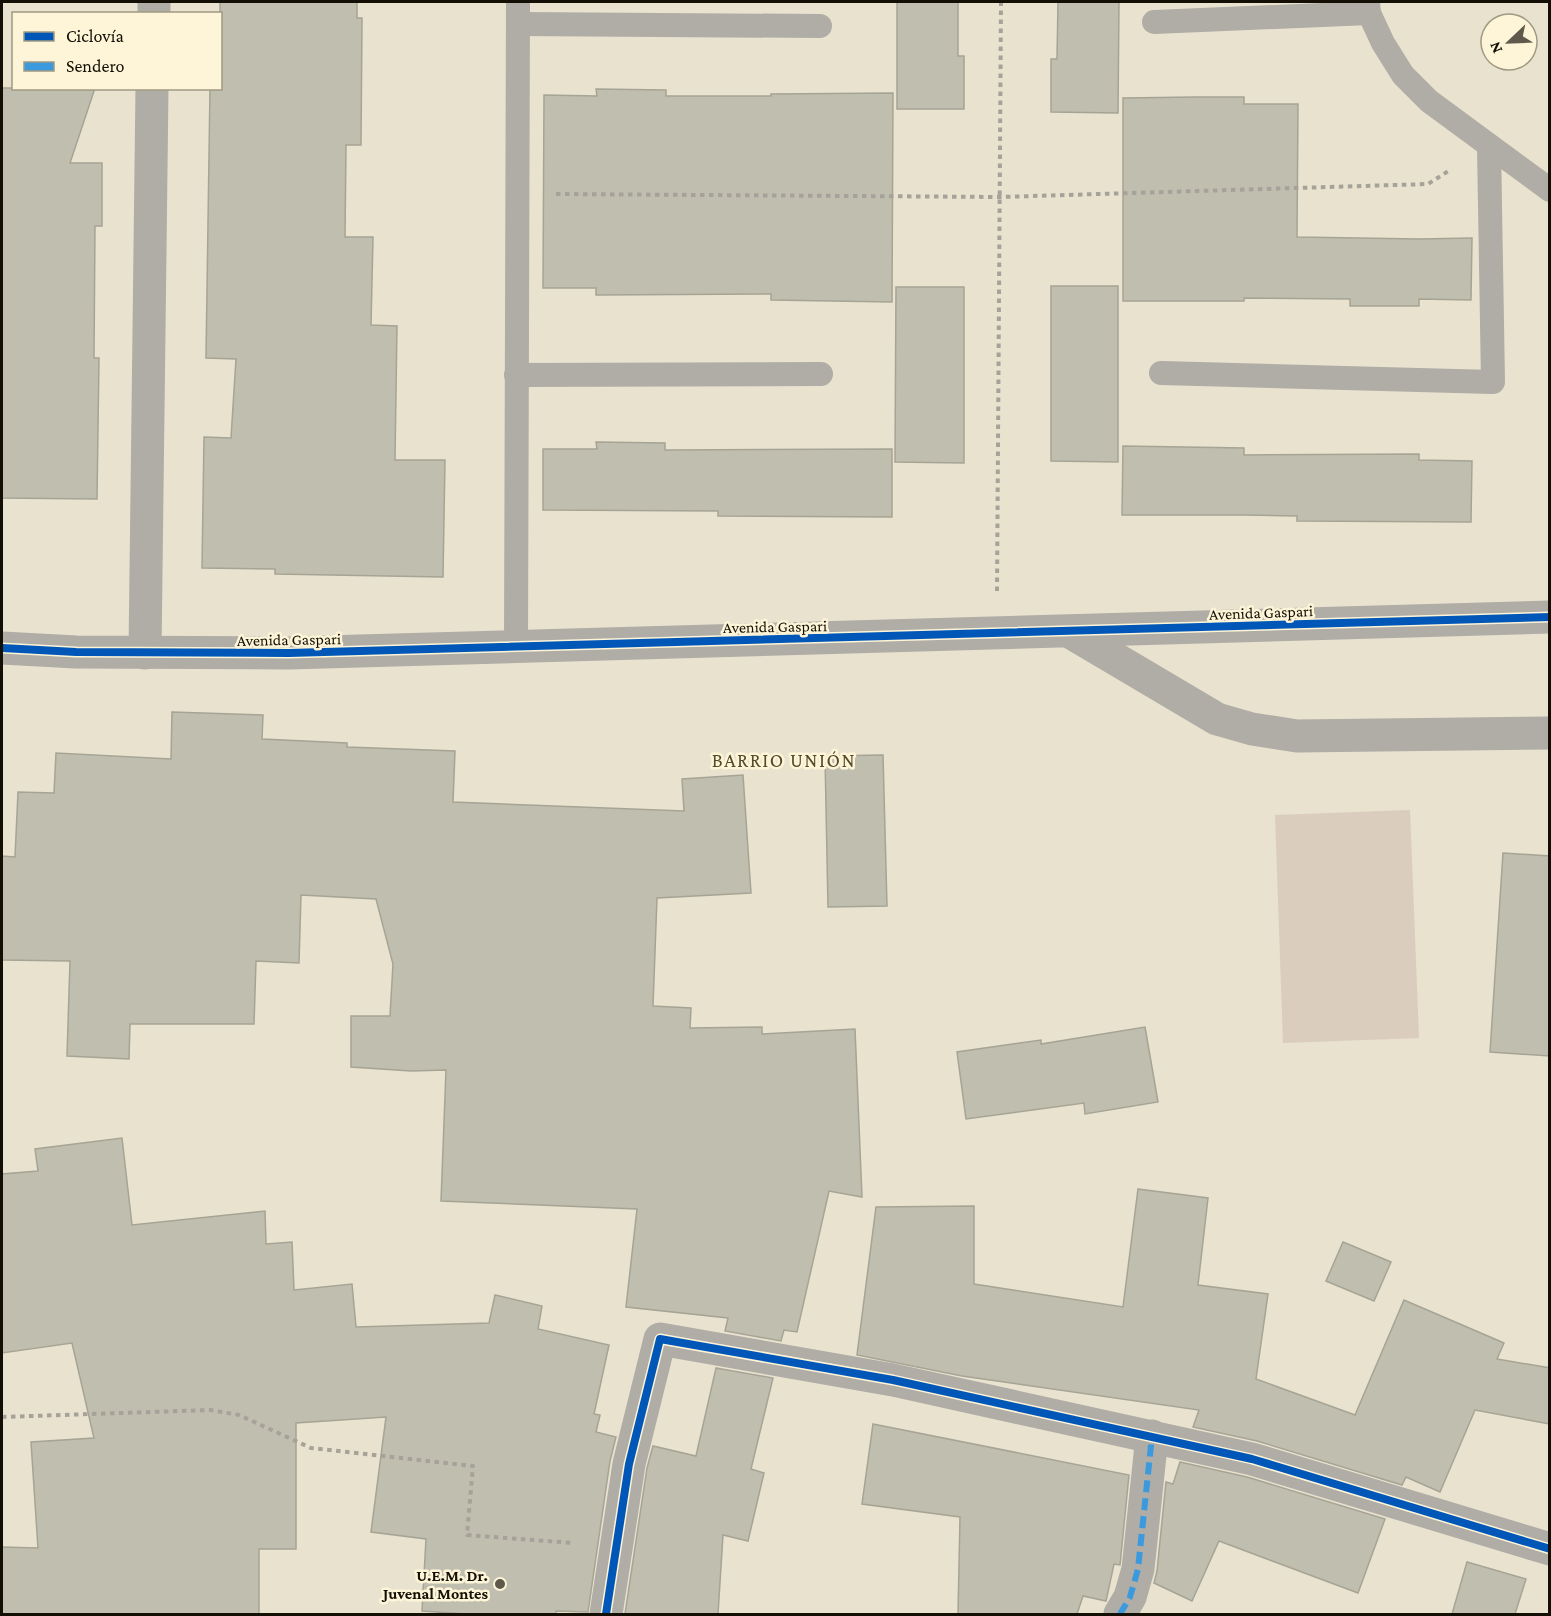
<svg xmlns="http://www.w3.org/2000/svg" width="1551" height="1616" viewBox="0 0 1551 1616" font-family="'Crimson Pro',serif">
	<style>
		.green { fill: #dacdbe }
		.building { fill: #c0beaf; stroke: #a6a495; stroke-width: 1.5 }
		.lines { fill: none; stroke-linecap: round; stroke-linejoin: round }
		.path { stroke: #a6a29a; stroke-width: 4; stroke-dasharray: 4.5 4.5; stroke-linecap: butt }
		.service { stroke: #b0aca6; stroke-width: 24 }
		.minor { stroke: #b0aca6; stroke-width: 33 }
		.quiet { stroke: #3b9add; stroke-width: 6; stroke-dasharray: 12 6; stroke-linecap: butt }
		.cycleway-casing { stroke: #fef5d8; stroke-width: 11 }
		.cycleway { stroke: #0057b8; stroke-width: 8 }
		.poi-dot { fill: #5e594b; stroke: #fef5d8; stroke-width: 2 }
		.labels { text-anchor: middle; stroke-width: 5; stroke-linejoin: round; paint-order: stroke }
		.street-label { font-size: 16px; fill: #130f04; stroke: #fef5d8 }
		.poi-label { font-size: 16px; font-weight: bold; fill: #130f04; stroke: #fef5d8; text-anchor: end }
		.quarter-label { font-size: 20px; letter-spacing: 1.5px; fill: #554b2b; stroke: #fef5d8 }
	</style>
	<rect width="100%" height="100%" fill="#e8e2ce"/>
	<!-- green -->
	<polygon class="green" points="1410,810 1419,1038 1283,1043 1275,815"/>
	<!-- building -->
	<g class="building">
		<polygon points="220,2 357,2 357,18 362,18 361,145 346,145 345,237 373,237 371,325 397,326 395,460 445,460 443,577 275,574 275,569 202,568 204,437 231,438 236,359 206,358 210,88 220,88"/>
		<polygon points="897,2 958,2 958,56 964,56 964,109 897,109"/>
		<polygon points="1058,2 1119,2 1118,113 1051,112 1051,59 1057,59"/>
		<polygon points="2,88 95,88 70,163 102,163 102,226 95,226 94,358 99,358 97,499 2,498"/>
		<polygon points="596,89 666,90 666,96 771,96 771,94 893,93 892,302 771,300 771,294 596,295 596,288 543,288 544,95 597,96"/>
		<polygon points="1195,97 1244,97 1244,104 1298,104 1297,237 1419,239 1472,238 1471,300 1419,299 1419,306 1350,306 1350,299 1244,298 1244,301 1123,301 1123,98"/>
		<polygon points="1051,286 1118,286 1118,462 1051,461"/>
		<polygon points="896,287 964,287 964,463 895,462"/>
		<polygon points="596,442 665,443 665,450 892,449 892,517 718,516 718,511 543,510 543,449 597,449"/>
		<polygon points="1123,446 1244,448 1244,455 1419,454 1419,460 1472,461 1471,522 1297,521 1297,516 1244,515 1122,515"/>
		<polygon points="172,712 263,715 262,739 347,743 347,747 455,751 453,802 684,811 682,779 743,775 751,893 657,898 653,1006 691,1008 690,1028 762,1027 762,1034 855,1029 862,1197 829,1191 797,1332 784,1330 781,1341 725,1331 728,1318 626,1307 637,1209 441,1201 446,1070 411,1071 351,1067 351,1016 390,1016 393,964 376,899 301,895 299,963 256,961 254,1024 130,1024 129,1059 67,1056 70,961 2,960 2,856 15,857 18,792 54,793 56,753 171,759"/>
		<polygon points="883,755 887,906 828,907 825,756"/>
		<polygon points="1503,853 1550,856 1550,1056 1490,1052"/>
		<polygon points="1145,1027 1158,1102 1085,1114 1084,1103 966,1119 957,1052 1041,1040 1041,1044"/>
		<polygon points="122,1138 132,1225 265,1211 266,1244 292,1242 294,1290 352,1284 356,1327 489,1323 495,1295 542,1306 538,1329 609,1345 594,1414 600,1415 596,1432 616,1437 610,1461 588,1612 556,1611 556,1614 466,1614 422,1611 426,1539 371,1532 386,1417 296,1423 296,1549 259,1549 259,1614 2,1614 2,1547 38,1548 31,1442 94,1438 72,1343 2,1353 2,1174 38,1171 35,1149"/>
		<polygon points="1138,1189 1208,1198 1198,1285 1268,1294 1256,1379 1355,1415 1404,1300 1504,1343 1497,1359 1550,1368 1550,1424 1475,1410 1440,1492 1406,1477 1402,1485 1257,1441 1193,1427 1199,1410 962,1376 857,1355 876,1207 974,1206 974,1284 1123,1307"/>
		<polygon points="1343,1242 1391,1262 1374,1301 1326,1281"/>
		<polygon points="716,1368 773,1378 751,1469 764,1473 748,1541 723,1535 718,1614 625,1614 647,1468 653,1446 696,1456"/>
		<polygon points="873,1424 1129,1475 1120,1565 1114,1564 1106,1601 1083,1596 1077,1614 958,1614 960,1517 862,1504"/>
		<polygon points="1180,1462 1247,1477 1385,1519 1358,1593 1219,1541 1192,1601 1154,1583 1157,1571 1166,1482 1173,1484"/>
		<polygon points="1467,1562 1526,1579 1515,1614 1452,1614"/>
	</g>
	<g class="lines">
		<!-- path -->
		<g class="path">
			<polyline points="556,194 1000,197 1428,184 1450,170"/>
			<polyline points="997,591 1001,2"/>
			<polyline points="2,1417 210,1410 239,1415 311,1448 473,1466 467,1535 573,1543"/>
		</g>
		<!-- service -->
		<g class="service">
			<polyline points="1368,2 1369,13 1383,43 1403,75 1429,101 1550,190"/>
			<polyline points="1154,22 1369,13"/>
			<polyline points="518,24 820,26"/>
			<polyline points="1161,373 1493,382 1489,146"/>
			<polyline points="516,375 821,374"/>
			<polyline points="516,647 518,2"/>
		</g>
		<!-- minor -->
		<g class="minor">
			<polyline points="154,14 154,2"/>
			<polyline points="1070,632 1217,719 1252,729 1297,736 1550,733"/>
			<polyline points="2,648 76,652 289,653 1550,617"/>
			<polyline points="145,653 152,88"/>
			<polyline points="606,1614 629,1464 660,1339 893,1380 1252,1459 1550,1549"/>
			<polyline points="1120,1614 1130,1597 1138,1569 1152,1436"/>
		</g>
		<!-- quiet -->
		<polyline class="quiet" points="1120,1614 1130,1597 1138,1569 1152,1436"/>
		<defs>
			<g id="cycleway">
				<polyline points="2,648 76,652 289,653 1550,617"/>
				<polyline points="606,1614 629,1464 660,1339 893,1380 1252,1459 1550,1549"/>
			</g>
		</defs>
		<!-- cycleway casing -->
		<use href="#cycleway" class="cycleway-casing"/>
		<!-- cycleway -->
		<use href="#cycleway" class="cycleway"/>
	</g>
	<!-- markers -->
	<circle class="poi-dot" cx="500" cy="1584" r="6"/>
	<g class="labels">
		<!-- street labels -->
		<g class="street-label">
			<text transform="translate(1261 612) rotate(-2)" y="6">Avenida Gaspari</text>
			<text transform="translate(775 626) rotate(-1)" y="6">Avenida Gaspari</text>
			<text transform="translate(289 639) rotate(-1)" y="6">Avenida Gaspari</text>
		</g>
		<!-- poi labels -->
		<g class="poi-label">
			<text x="488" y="1581">U.E.M. Dr.<tspan x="488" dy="18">Juvenal Montes</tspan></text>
		</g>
		<!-- quarter labels -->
		<g class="quarter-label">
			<text x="784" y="767">BARRIO UNIÓN</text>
		</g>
	</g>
	<!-- border -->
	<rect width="1551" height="1616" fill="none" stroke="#130f04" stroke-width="6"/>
	<!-- legend -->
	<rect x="12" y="12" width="210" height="78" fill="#fef5d8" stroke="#a09983" stroke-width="1.5"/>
	<rect x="24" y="32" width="30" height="9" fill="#0057b8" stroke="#a09983" stroke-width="1.5"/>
	<text x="66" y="42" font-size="18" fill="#130f04">Ciclovía</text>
	<rect x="24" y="62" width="30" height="9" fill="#3b9add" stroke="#a09983" stroke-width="1.5"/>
	<text x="66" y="72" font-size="18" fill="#130f04">Sendero</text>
	<!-- north arrow -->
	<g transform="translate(1509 42) rotate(247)"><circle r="28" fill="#fef5d8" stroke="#a09983" stroke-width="1.5"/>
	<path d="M0-4.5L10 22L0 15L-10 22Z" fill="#5e594b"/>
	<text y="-9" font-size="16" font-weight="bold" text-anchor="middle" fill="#130f04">N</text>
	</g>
</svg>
